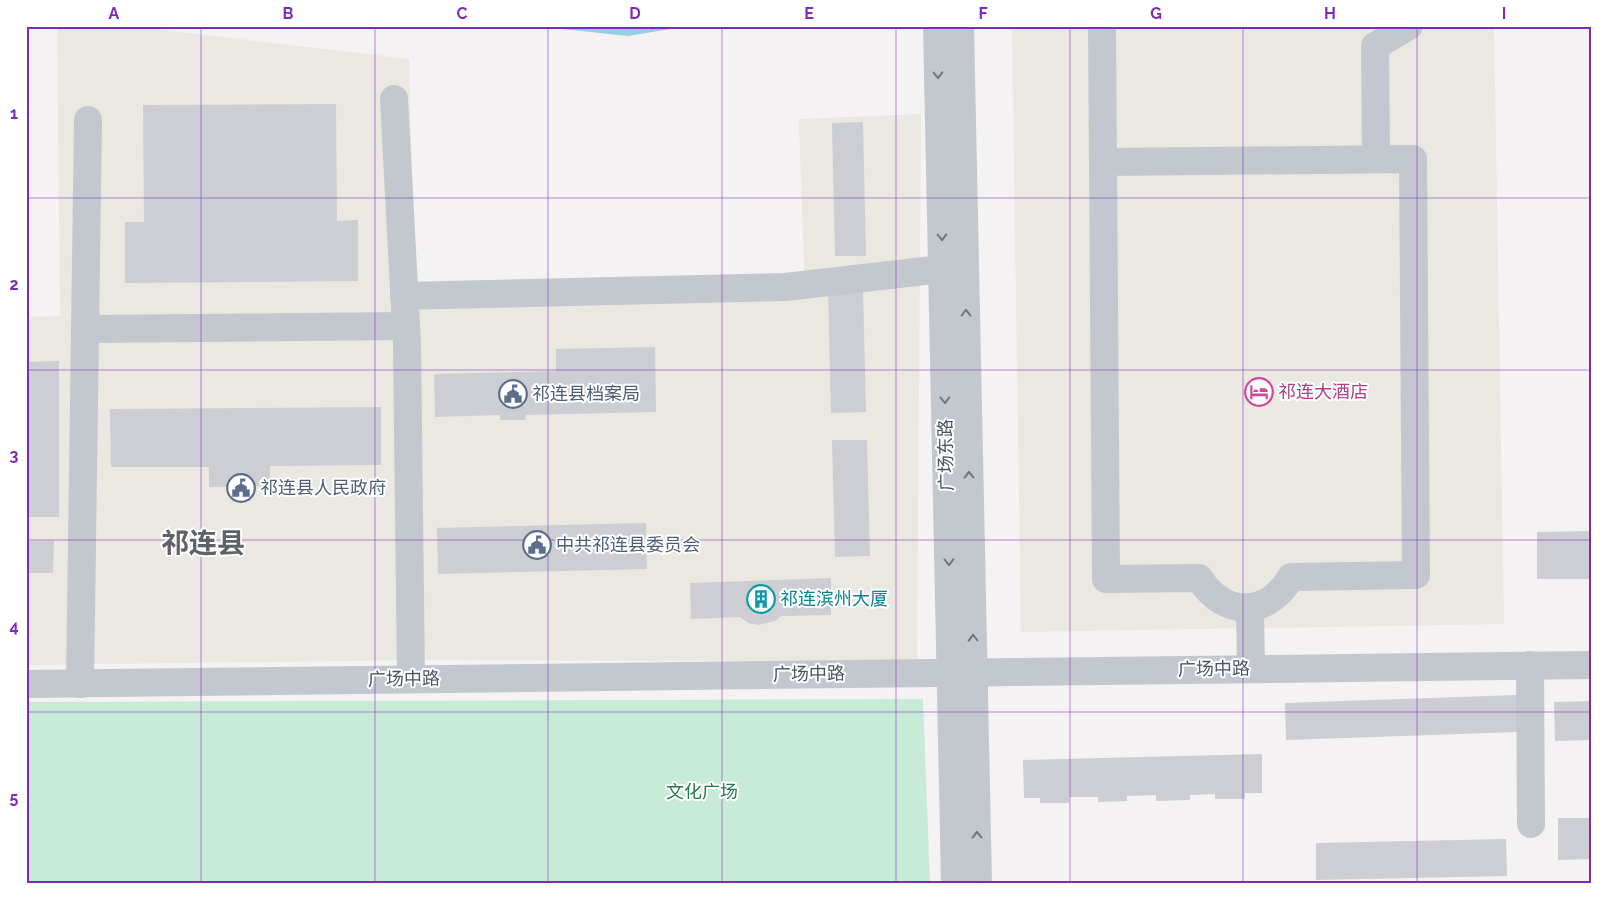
<svg xmlns="http://www.w3.org/2000/svg" width="1618" height="910" viewBox="0 0 1618 910" font-family="Raleway,'Noto Sans SC',sans-serif">
	<style>
		.commercial { fill: #eae8e0 }
		.green { fill: #c7ebd7 }
		.water { fill: #9acee2 }
		.building { fill: #cdced3 }
		.lines { fill: none; stroke-linecap: round; stroke-linejoin: round }
		.minor { stroke: #c2c8ce; stroke-width: 28 }
		.oneway { stroke: #6f777f }
		.grid { fill: none; stroke: #7b2cbf; stroke-width: 1; stroke-opacity: 0.55 }
		.labels { text-anchor: middle; stroke-width: 4; stroke-linejoin: round; paint-order: stroke }
		.hotel-label { font-size: 18px; fill: #b23c85; stroke: #fff; text-anchor: start }
		.service-label { font-size: 18px; fill: #4e5e75; stroke: #fff; text-anchor: start }
		.street-label { font-size: 18px; fill: #4c545d; stroke: #fff }
		.culture-label { font-size: 18px; fill: #0d838f; stroke: #fff; text-anchor: start }
		.park-label { font-size: 18px; fill: #247753; stroke: #fff }
		.town-label { font-size: 28px; font-weight: bold; fill: #5f6266; stroke: #fff }
		.neatline { fill: none; stroke: #7b2cbf; stroke-width: 2 }
		.grid-label { font-size: 16px; text-anchor: middle; font-weight: bold; fill: #7b2cbf }
	</style>
	<rect width="100%" height="100%" fill="#f4f2f2"/>
	<!-- commercial -->
	<g class="commercial">
		<polygon points="57,26 130,26 409,59 415,310 805,296 799,119 921,114 917,661 423,660 26,665 26,317 60,316"/>
		<polygon points="1012,26 1494,26 1504,624 1021,632"/>
	</g>
	<!-- green -->
	<polygon class="green" points="923,699 930,884 26,884 26,702"/>
	<!-- water -->
	<polygon class="water" points="533,26 689,26 628,36"/>
	<!-- building -->
	<g class="building">
		<polygon points="336,104 337,221 358,220 358,281 125,283 125,222 144,222 143,105"/>
		<polygon points="863,122 866,256 835,256 832,123"/>
		<polygon points="863,291 866,412 831,413 828,292"/>
		<polygon points="655,347 656,412 526,415 525,420 500,420 500,415 435,417 434,374 556,371 556,349"/>
		<polygon points="59,361 59,517 26,517 26,362"/>
		<polygon points="381,407 381,465 270,466 270,486 209,487 209,467 111,467 110,409"/>
		<polygon points="832,440 867,440 870,556 835,557"/>
		<polygon points="646,523 647,569 438,574 437,528"/>
		<polygon points="1592,531 1592,579 1537,579 1537,532"/>
		<polygon points="26,541 54,541 53,573 26,573"/>
		<polygon points="831,578 831,615 781,616 775,621 758,625 748,623 740,617 691,619 690,583"/>
		<polygon points="1517,695 1518,732 1286,740 1285,703"/>
		<polygon points="1592,701 1592,740 1555,741 1554,702"/>
		<polygon points="1262,754 1262,793 1245,793 1245,799 1215,799 1215,794 1190,795 1190,800 1156,801 1156,795 1127,796 1127,801 1098,802 1098,797 1069,797 1069,803 1040,803 1040,798 1024,798 1023,760"/>
		<polygon points="1558,818 1592,818 1592,859 1558,860"/>
		<polygon points="1506,839 1507,876 1316,880 1316,843"/>
	</g>
	<g class="lines">
		<!-- minor -->
		<g class="minor">
			<polyline points="937,26 955,884"/>
			<polyline points="960,26 978,884"/>
			<path d="M1102,26L1106,579L1199,578C1224,617 1267,618 1291,577L1416,575L1413,159L1103,162"/>
			<polyline points="394,99 407,345 411,679"/>
			<polyline points="1376,159 1375,46 1409,26"/>
			<polyline points="404,296 785,287 942,269"/>
			<polyline points="85,329 406,326"/>
			<polyline points="1250,607 1251,669"/>
			<polyline points="1530,665 1531,824"/>
			<polyline points="26,684 1592,665"/>
			<polyline points="80,684 88,120"/>
		</g>
	</g>
	<!-- one-way arrows -->
	<defs><path id="oneway-chevron" d="M-2-3.5L2.5 0L-2 3.5" fill="none" stroke-width="1.6" stroke-linecap="round" stroke-linejoin="round" transform="scale(1.25)"/></defs>
	<g class="oneway">
		<use href="#oneway-chevron" transform="translate(938 75) rotate(89)"/>
		<use href="#oneway-chevron" transform="translate(942 237) rotate(89)"/>
		<use href="#oneway-chevron" transform="translate(966 313) rotate(-91)"/>
		<use href="#oneway-chevron" transform="translate(945 400) rotate(89)"/>
		<use href="#oneway-chevron" transform="translate(969 475) rotate(-91)"/>
		<use href="#oneway-chevron" transform="translate(949 562) rotate(89)"/>
		<use href="#oneway-chevron" transform="translate(973 638) rotate(-91)"/>
		<use href="#oneway-chevron" transform="translate(977 835) rotate(-91)"/>
	</g>
	<!-- grid -->
	<path class="grid" d="M201,26V884M375,26V884M548,26V884M722,26V884M896,26V884M1070,26V884M1243,26V884M1417,26V884M26,198H1592M26,370H1592M26,540H1592M26,712H1592"/>
	<!-- icons -->
	<defs>
		<symbol id="hotel-ring" viewBox="-11 -11 22 22"><circle r="9.5" fill="#fff" stroke="#d1479c" stroke-width="1.5"/><path d="M-6-4.5h1.5V1H6V5H4.5V3h-9V5H-6ZM-4 0a1.8 1.8 0 1 1 3.6 0ZM.5 0V-2.5h3Q6-2.5 6 0Z" fill="#d1479c"/></symbol>
		<symbol id="civic-ring" viewBox="-11 -11 22 22"><circle r="9.5" fill="#fff" stroke="#5c6f8a" stroke-width="1.5"/><path d="M-.6-6.5H3V-4.5H.6V-3L4-1V1h2V6H-6V1h2V-1L-.6-3ZM-1.2 2.5V6h2.4V2.5Z" fill="#5c6f8a"/></symbol>
		<symbol id="building-ring" viewBox="-11 -11 22 22"><circle r="9.5" fill="#fff" stroke="#0f9aa8" stroke-width="1.5"/><path d="M-4-6H4V6H1V3H-1V6H-4ZM-2.5-4.3h1.7v1.8h-1.7ZM.8-4.3h1.7v1.8H.8ZM-2.5-1h1.7V.8h-1.7ZM.8-1h1.7V.8H.8Z" fill="#0f9aa8"/></symbol>
	</defs>
	<g fill-rule="evenodd">
		<use href="#hotel-ring" x="1243" y="376" width="32" height="32"/>
		<use href="#civic-ring" x="497" y="378" width="32" height="32"/>
		<use href="#civic-ring" x="225" y="472" width="32" height="32"/>
		<use href="#civic-ring" x="521" y="529" width="32" height="32"/>
		<use href="#building-ring" x="745" y="583" width="32" height="32"/>
	</g>
	<g class="labels">
		<!-- hotel labels -->
		<g class="hotel-label">
			<text x="1278" y="398">祁连大酒店</text>
		</g>
		<!-- service labels -->
		<g class="service-label">
			<text x="532" y="400">祁连县档案局</text>
			<text x="260" y="494">祁连县人民政府</text>
			<text x="556" y="551">中共祁连县委员会</text>
		</g>
		<!-- street labels -->
		<g class="street-label">
			<text transform="translate(946 455) rotate(-91)" y="6">广场东路</text>
			<text transform="translate(1214 669) rotate(-1)" y="6">广场中路</text>
			<text transform="translate(809 674) rotate(-1)" y="6">广场中路</text>
			<text transform="translate(404 679) rotate(-1)" y="6">广场中路</text>
		</g>
		<!-- culture labels -->
		<g class="culture-label">
			<text x="780" y="605">祁连滨州大厦</text>
		</g>
		<!-- park labels -->
		<g class="park-label">
			<text x="702" y="798">文化广场</text>
		</g>
		<!-- town labels -->
		<g class="town-label">
			<text x="203" y="553">祁连县</text>
		</g>
	</g>
	<!-- border -->
	<rect width="1618" height="910" fill="none" stroke="#ffffff" stroke-width="55"/>
	<rect x="28" y="28" width="1562" height="854" class="neatline"/>
	<g class="grid-label">
		<text x="114" y="19">A</text>
		<text x="288" y="19">B</text>
		<text x="462" y="19">C</text>
		<text x="635" y="19">D</text>
		<text x="809" y="19">E</text>
		<text x="983" y="19">F</text>
		<text x="1156" y="19">G</text>
		<text x="1330" y="19">H</text>
		<text x="1504" y="19">I</text>
		<text x="14" y="119">1</text>
		<text x="14" y="290">2</text>
		<text x="14" y="461">3</text>
		<text x="14" y="632">4</text>
		<text x="14" y="803">5</text>
	</g>
</svg>
